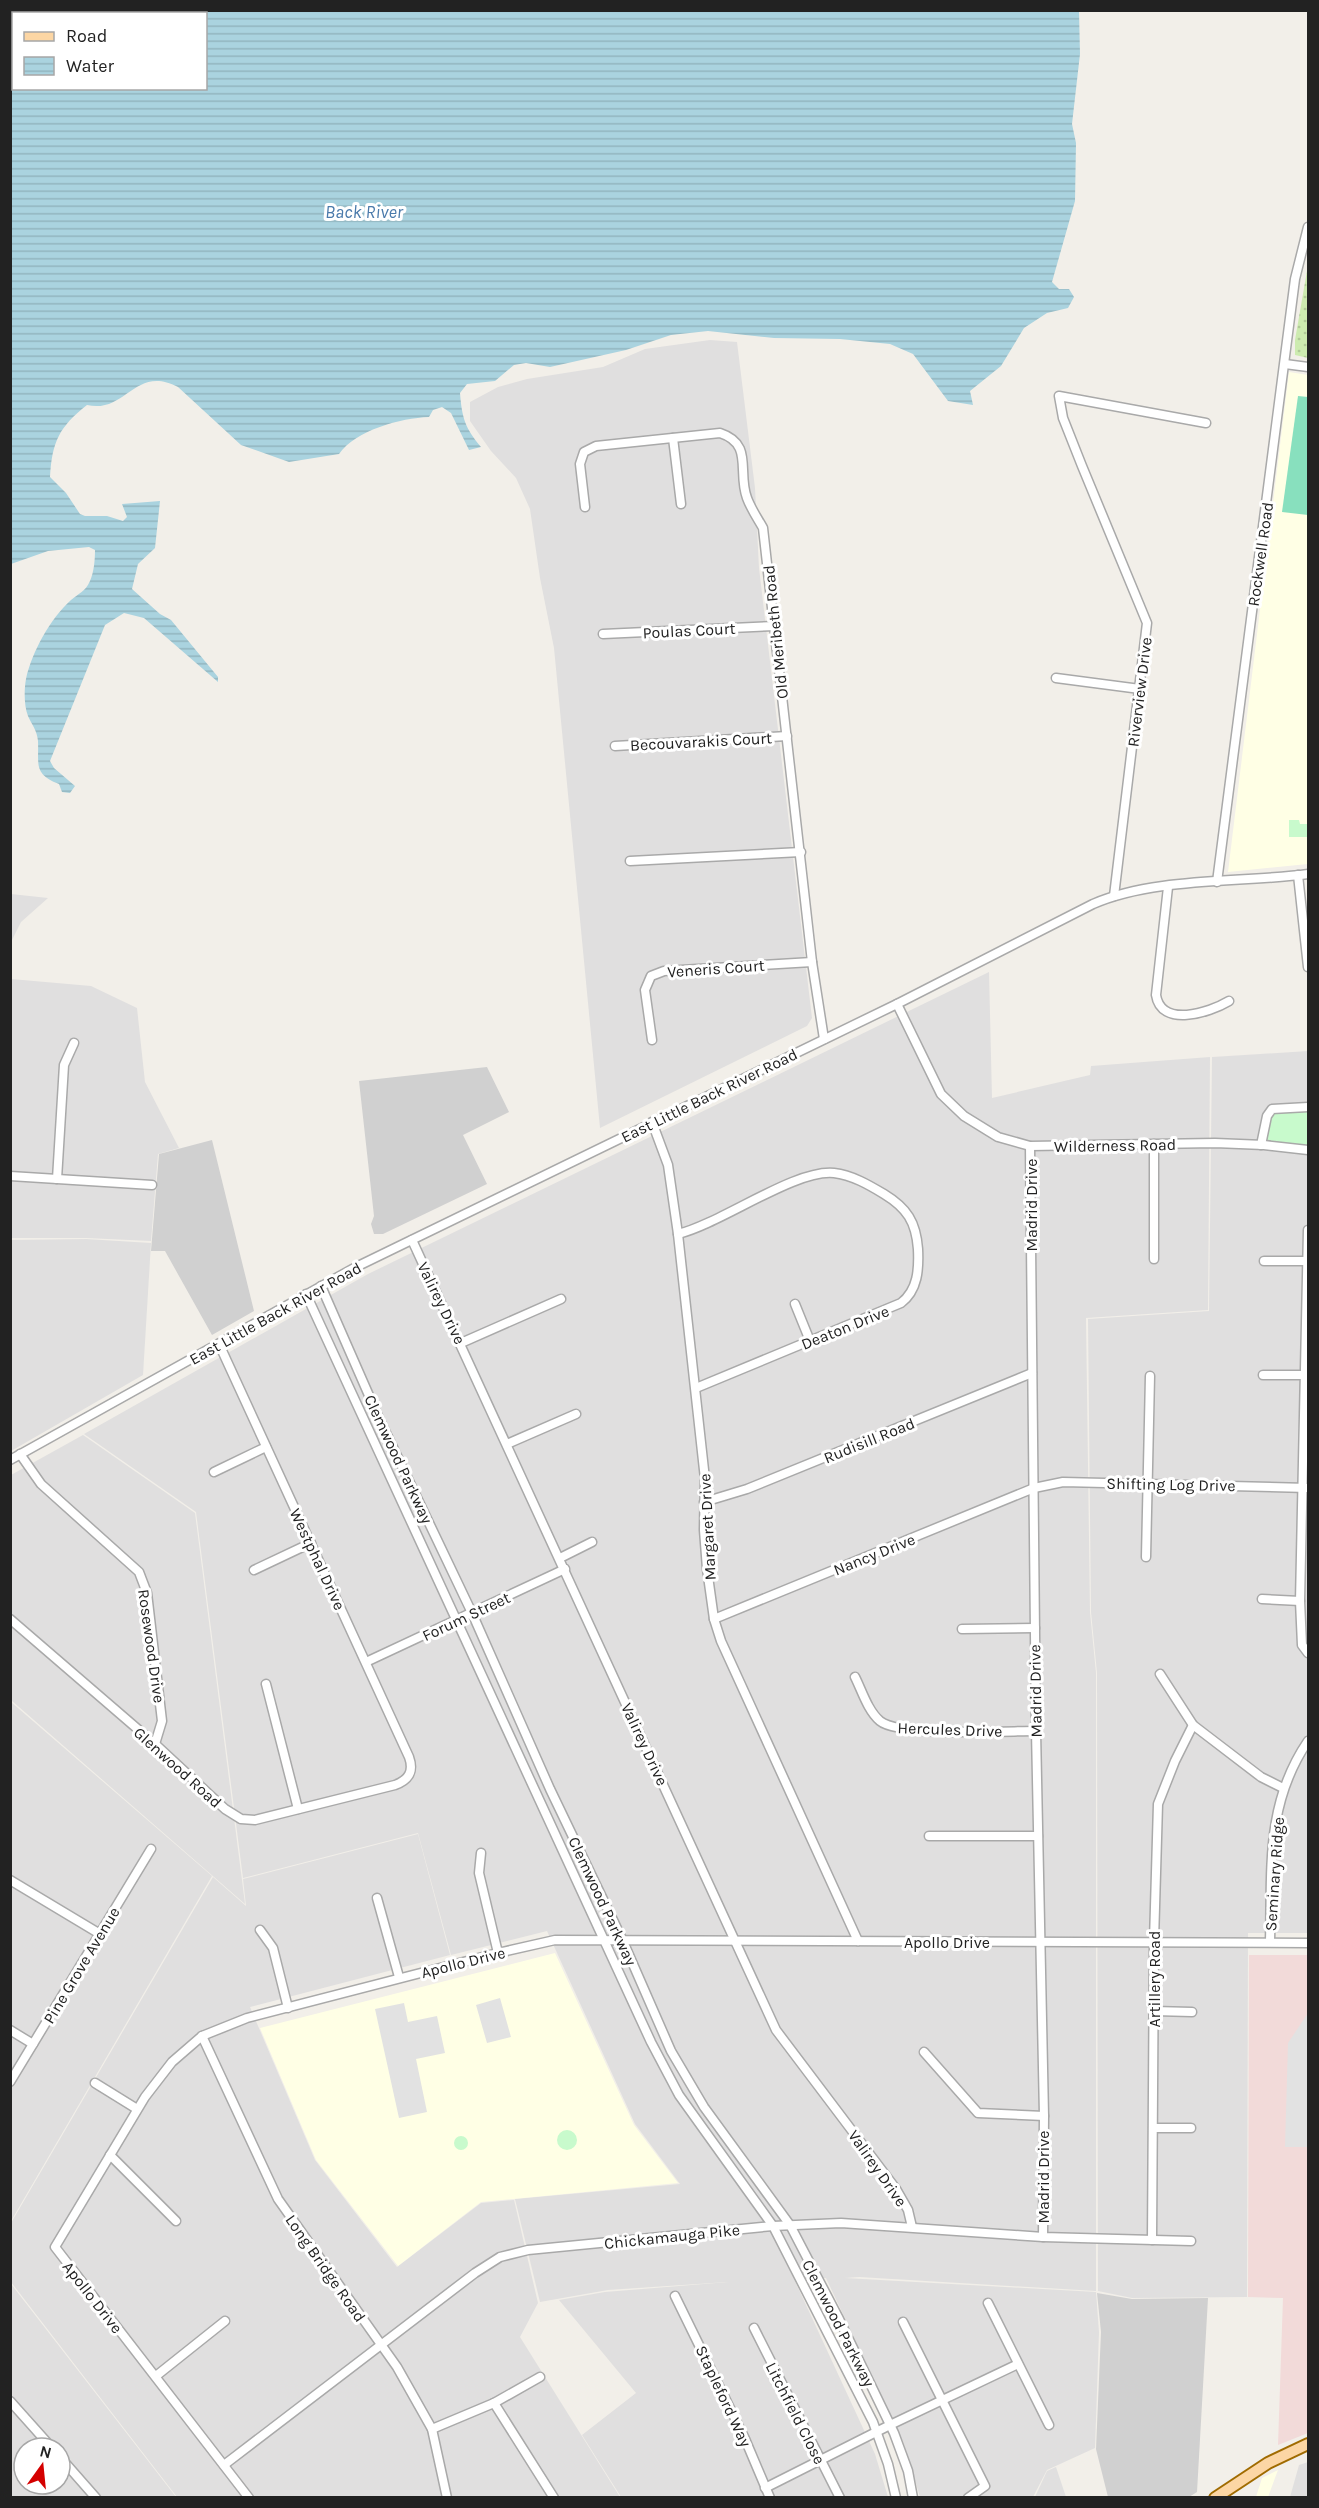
<svg xmlns="http://www.w3.org/2000/svg" width="1319" height="2508" viewBox="0 0 1319 2508" font-family="Karla,sans-serif">
	<style>
		.residential { fill: #e0dfdf; fill-rule: evenodd }
		.commercial { fill: #f2dad9 }
		.education { fill: #ffffe5 }
		.religious { fill: #d0d0d0 }
		.grass { fill: url(#grass-dots) }
		.park { fill: #c8facc }
		.pitch { fill: #88e0be }
		.parking { fill: #e2e2e2 }
		.water { fill: url(#water-rules); fill-rule: evenodd }
		.lines { fill: none; stroke-linecap: round; stroke-linejoin: round }
		.minor-casing { stroke: #a9a9a9; stroke-width: 11 }
		.major-casing { stroke: #a06b00; stroke-width: 14 }
		.minor { stroke: #fff; stroke-width: 8 }
		.major { stroke: #fcd6a4; stroke-width: 10 }
		.labels { text-anchor: middle; stroke-width: 6; stroke-linejoin: round; paint-order: stroke }
		.street-label { font-size: 16px; fill: #222; stroke: #fff }
		.water-label { font-size: 18px; font-style: italic; fill: #4a7aab; stroke: #fff }
	</style>
	<defs>
		<pattern id="grass-dots" width="8" height="8" patternUnits="userSpaceOnUse" patternTransform="scale(1.5)"><rect width="8" height="8" fill="#cdebb0"/><path d="M2 2h.1M6 6h.1" fill="none" stroke="#b0c997" stroke-width="1.8" stroke-linecap="round"/></pattern>
		<pattern id="water-rules" width="6" height="5" patternUnits="userSpaceOnUse" patternTransform="scale(1.5)"><rect width="6" height="5" fill="#aad3df"/><path d="M0 2.5h6" fill="none" stroke="#92b5bf"/></pattern>
	</defs>
	<rect width="100%" height="100%" fill="#f2efe9"/>
	<!-- residential -->
	<g class="residential">
		<polygon points="710,340 737,342 755,488 759,568 812,1018 807,1026 600,1128 554,648 540,578 530,509 516,478 491,451 470,421 470,402 498,387 527,379 603,367 645,349"/>
		<polygon points="11,894 48,898 21,922 11,942"/>
		<polygon points="989,972 992,1098 1090,1075 1091,1066 1210,1057 1208,1310 1086,1318 1090,1612 1096,1673 1096,2291 859,2277 845,2278 1096,2292 1099,2332 1095,2448 1047,2470 1033,2497 920,2497 904,2444 826,2278 794,2279 875,2454 888,2497 621,2497 582,2435 636,2393 559,2300 605,2292 728,2282 608,2290 540,2302 515,2199 680,2184 635,2124 547,1931 451,1955 418,1833 243,1878 196,1512 84,1434 368,1274"/>
		<polygon points="11,979 91,986 137,1008 145,1082 179,1148 158,1154 151,1241 86,1238 11,1238"/>
		<polygon points="1308,1051 1308,1933 1248,1933 1247,2297 1132,2298 1098,2291 1097,1673 1091,1612 1088,1319 1209,1311 1212,1057"/>
		<polygon points="86,1239 151,1243 143,1375 11,1451 11,1240"/>
		<polygon points="83,1435 195,1513 245,1904 11,1700 11,1475"/>
		<polygon points="11,1702 212,1876 11,2221"/>
		<polygon points="418,1834 450,1955 250,2007 315,2160 397,2267 481,2203 514,2200 538,2303 520,2337 620,2497 177,2497 11,2282 11,2223 213,1877 246,1906 243,1879"/>
		<path d="M11,2284L176,2497H11ZM24,2448H60V2484H24Z"/>
		<polygon points="1308,2462 1308,2497 1290,2497 1299,2465"/>
		<polygon points="1056,2467 1066,2497 1035,2497 1047,2471"/>
	</g>
	<!-- commercial -->
	<polygon class="commercial" points="1249,1955 1308,1955 1308,2433 1278,2445 1283,2298 1248,2297"/>
	<!-- education -->
	<g class="education">
		<polygon points="1289,372 1308,375 1308,864 1228,872"/>
		<polygon points="555,1953 634,2125 678,2183 481,2202 398,2266 316,2160 260,2028"/>
		<polygon points="1278,2470 1268,2497 1256,2497 1262,2478"/>
	</g>
	<!-- religious -->
	<g class="religious">
		<polygon points="487,1067 509,1112 463,1135 487,1184 383,1234 374,1234 371,1224 374,1216 359,1081"/>
		<polygon points="212,1140 254,1311 212,1335 165,1251 151,1251 159,1154"/>
		<polygon points="1097,2293 1132,2299 1208,2298 1197,2492 1189,2497 1108,2497 1096,2449 1101,2332"/>
	</g>
	<!-- grass -->
	<polygon class="grass" points="1308,265 1308,358 1295,355 1295,340"/>
	<!-- park -->
	<g class="park">
		<polygon points="1289,820 1299,820 1300,824 1308,824 1308,837 1289,837"/>
		<polygon points="1308,1108 1308,1150 1261,1145 1272,1109"/>
		<circle cx="567" cy="2140" r="10"/>
		<circle cx="461" cy="2143" r="7"/>
	</g>
	<!-- pitch -->
	<polygon class="pitch" points="1298,396 1308,397 1308,515 1282,512"/>
	<!-- parking -->
	<g class="parking">
		<polygon points="500,1998 511,2037 487,2043 476,2005"/>
		<polygon points="404,2003 408,2022 437,2016 445,2053 416,2059 427,2112 399,2118 375,2009"/>
		<polygon points="1308,2013 1308,2147 1285,2147 1288,2043"/>
	</g>
	<!-- water -->
	<path class="water" d="M11,10L1079,11L1080,54L1072,124L1076,143L1075,201L1052,282L1059,289H1069L1074,297L1068,308L1047,313L1024,328L1001,366L970,391L973,405L948,401L913,354L890,344L840,339L774,338L708,331L671,335L626,350L550,367L526,363L514,365L495,381L467,384L460,393C462,418 465,428 481,447L469,450L451,413L442,407L433,410L429,417C401,418 356,430 339,454L289,462L241,445L178,387C135,364 126,414 87,405C59,427 52,442 50,477L66,493L80,514L85,516H107L123,521L127,517L122,504L160,501L155,548L138,564L132,589L160,614L171,620L218,677V682L144,618L124,613L105,625L50,761L54,768L75,786L70,793L62,792L59,784C33,774 39,764 38,741C37,730 32,725 28,716C24,706 24,690 26,679C32,652 50,619 71,600C79,593 85,592 90,581C94,572 95,560 95,550L89,547L48,551L11,564ZM14,14H206V88H14Z"/>
	<g class="lines">
		<defs>
			<g id="minor">
				<polyline points="1285,364 1308,367"/>
				<polyline points="673,438 681,504"/>
				<path d="M585,507L580,464L584,452L596,446L720,433C754,444 737,472 747,498C751,509 758,519 763,528L812,962L824,1039"/>
				<polyline points="603,634 775,626"/>
				<polyline points="1056,678 1140,689"/>
				<polyline points="615,746 787,736"/>
				<polyline points="630,861 801,852"/>
				<polyline points="1298,875 1308,967"/>
				<polyline points="1217,882 1295,279 1308,227"/>
				<path d="M1168,887L1156,995C1161,1028 1209,1013 1229,1001"/>
				<polyline points="1114,896 1147,623 1082,466 1063,418 1059,396 1206,423"/>
				<polyline points="897,1004 941,1094 964,1116 998,1137 1030,1146 1215,1143 1264,1145 1308,1150"/>
				<polyline points="652,1040 645,990 651,976 664,971 812,962"/>
				<polyline points="652,1122 668,1165 678,1234 705,1479 704,1530 707,1569 714,1619 721,1641 858,1941"/>
				<polyline points="1261,1145 1267,1116 1272,1109 1308,1107"/>
				<polyline points="1030,1146 1036,1731 1044,2116 1043,2237"/>
				<polyline points="10,1176 152,1185"/>
				<polyline points="57,1179 64,1065 74,1043"/>
				<polyline points="1308,1230 1300,1601 1302,1645 1308,1653"/>
				<path d="M678,1234C722,1223 795,1169 834,1173C852,1175 869,1185 884,1194C907,1208 916,1222 918,1249C919,1269 918,1290 901,1303L696,1388"/>
				<polyline points="412,1240 776,2030 896,2189 908,2210 912,2227"/>
				<polyline points="1154,1259 1154,1144"/>
				<polyline points="1264,1261 1308,1261"/>
				<polyline points="321,1286 378,1416 472,1613 550,1789 622,1939 671,2051 704,2107 790,2225 838,2317 894,2433 908,2471 913,2498"/>
				<polyline points="306,1294 651,2042 679,2095 773,2226 873,2422 888,2464 896,2498"/>
				<polyline points="795,1304 810,1341"/>
				<polyline points="461,1343 561,1299"/>
				<polyline points="1263,1375 1308,1375"/>
				<polyline points="507,1444 576,1414"/>
				<polyline points="20,1454 41,1484 139,1572 147,1593 162,1721 155,1744"/>
				<path d="M10,1460L356,1267L897,1004L1093,904C1155,877 1241,883 1308,874"/>
				<polyline points="214,1472 266,1447"/>
				<polyline points="704,1502 747,1489 1032,1373"/>
				<polyline points="1146,1557 1150,1376"/>
				<polyline points="560,1558 592,1542"/>
				<polyline points="254,1570 311,1543"/>
				<polyline points="1262,1599 1300,1601"/>
				<path d="M10,1619L155,1744L225,1809L241,1819L255,1820L395,1785C409,1780 414,1771 409,1757L219,1344"/>
				<polyline points="714,1619 1034,1488 1063,1482 1308,1488"/>
				<polyline points="962,1629 1035,1628"/>
				<polyline points="366,1662 565,1569"/>
				<polyline points="1160,1674 1193,1725 1261,1777 1283,1788"/>
				<path d="M855,1677C862,1691 868,1711 880,1721C899,1737 1006,1731 1036,1731"/>
				<polyline points="266,1684 298,1809"/>
				<polyline points="929,1836 1038,1836"/>
				<polyline points="481,1853 479,1873 498,1953"/>
				<polyline points="10,1880 100,1934"/>
				<polyline points="377,1898 399,1977"/>
				<polyline points="260,1930 273,1948 288,2008"/>
				<path d="M1270,1941C1272,1869 1265,1804 1308,1741"/>
				<polyline points="1154,2011 1192,2012"/>
				<polyline points="10,2030 33,2044"/>
				<polyline points="202,2036 278,2199 397,2367 432,2429 447,2498"/>
				<polyline points="924,2052 978,2113 1044,2116"/>
				<polyline points="10,2082 151,1849"/>
				<polyline points="95,2083 137,2109"/>
				<polyline points="1154,2128 1191,2128"/>
				<polyline points="110,2155 176,2221"/>
				<polyline points="1152,2240 1154,1941 1158,1804 1175,1761 1193,1725"/>
				<polyline points="675,2296 745,2439 770,2498"/>
				<polyline points="988,2303 1049,2425"/>
				<polyline points="903,2322 985,2486 968,2498"/>
				<polyline points="754,2328 840,2498"/>
				<polyline points="156,2376 225,2321"/>
				<polyline points="10,2401 52,2448"/>
				<polyline points="494,2403 554,2498"/>
				<polyline points="432,2429 494,2403 540,2377"/>
				<polyline points="60,2457 96,2498"/>
				<polyline points="224,2465 475,2273 500,2257 528,2250 773,2226 841,2223 1043,2237 1191,2241"/>
				<polyline points="765,2488 890,2425 1018,2364"/>
				<polyline points="249,2498 55,2247 145,2097 172,2062 202,2036 247,2018 498,1953 555,1940 1308,1943"/>
			</g>
			<polyline id="major" points="1215,2498 1268,2463 1308,2444"/>
		</defs>
		<!-- minor casing -->
		<use href="#minor" class="minor-casing"/>
		<!-- major casing -->
		<use href="#major" class="major-casing"/>
		<!-- minor -->
		<use href="#minor" class="minor"/>
		<!-- major -->
		<use href="#major" class="major"/>
	</g>
	<g class="labels">
		<!-- street labels -->
		<g class="street-label">
			<text transform="translate(1260 554) rotate(-82)" y="6">Rockwell Road</text>
			<text transform="translate(689 630) rotate(-3)" y="6">Poulas Court</text>
			<text transform="translate(775 632) rotate(-96)" y="6">Old Meribeth Road</text>
			<text transform="translate(1139 692) rotate(-83)" y="6">Riverview Drive</text>
			<text transform="translate(701 741) rotate(-3)" y="6">Becouvarakis Court</text>
			<text transform="translate(716 968) rotate(-4)" y="6">Veneris Court</text>
			<text transform="translate(709 1095) rotate(-26)" y="6">East Little Back River Road</text>
			<text transform="translate(1115 1145) rotate(-1)" y="6">Wilderness Road</text>
			<text transform="translate(1031 1205) rotate(-90)" y="6">Madrid Drive</text>
			<text transform="translate(442 1303) rotate(64)" y="6">Valirey Drive</text>
			<text transform="translate(275 1313) rotate(-29)" y="6">East Little Back River Road</text>
			<text transform="translate(845 1327) rotate(-22)" y="6">Deaton Drive</text>
			<text transform="translate(869 1440) rotate(-22)" y="6">Rudisill Road</text>
			<text transform="translate(399 1459) rotate(65)" y="6">Clemwood Parkway</text>
			<text transform="translate(1171 1484) rotate(1)" y="6">Shifting Log Drive</text>
			<text transform="translate(707 1527) rotate(-93)" y="6">Margaret Drive</text>
			<text transform="translate(874 1554) rotate(-22)" y="6">Nancy Drive</text>
			<text transform="translate(318 1559) rotate(65)" y="6">Westphal Drive</text>
			<text transform="translate(466 1616) rotate(-25)" y="6">Forum Street</text>
			<text transform="translate(152 1646) rotate(82)" y="6">Rosewood Drive</text>
			<text transform="translate(1035 1691) rotate(-91)" y="6">Madrid Drive</text>
			<text transform="translate(950 1729) rotate(2)" y="6">Hercules Drive</text>
			<text transform="translate(645 1744) rotate(65)" y="6">Valirey Drive</text>
			<text transform="translate(178 1767) rotate(42)" y="6">Glenwood Road</text>
			<text transform="translate(1274 1874) rotate(-86)" y="6">Seminary Ridge</text>
			<text transform="translate(603 1901) rotate(65)" y="6">Clemwood Parkway</text>
			<text x="947" y="1948">Apollo Drive</text>
			<text transform="translate(463 1962) rotate(-14)" y="6">Apollo Drive</text>
			<text transform="translate(81 1965) rotate(-59)" y="6">Pine Grove Avenue</text>
			<text transform="translate(1154 1979) rotate(-90)" y="6">Artillery Road</text>
			<text transform="translate(878 2168) rotate(55)" y="6">Valirey Drive</text>
			<text transform="translate(1043 2177) rotate(-90)" y="6">Madrid Drive</text>
			<text transform="translate(672 2236) rotate(-6)" y="6">Chickamauga Pike</text>
			<text transform="translate(326 2268) rotate(55)" y="6">Long Bridge Road</text>
			<text transform="translate(93 2297) rotate(52)" y="6">Apollo Drive</text>
			<text transform="translate(839 2323) rotate(63)" y="6">Clemwood Parkway</text>
			<text transform="translate(724 2396) rotate(65)" y="6">Stapleford Way</text>
			<text transform="translate(796 2413) rotate(63)" y="6">Litchfield Close</text>
		</g>
		<!-- water labels -->
		<g class="water-label">
			<text x="364" y="218">Back River</text>
		</g>
	</g>
	<!-- border -->
	<rect width="1319" height="2508" fill="none" stroke="#222222" stroke-width="24"/>
	<!-- legend -->
	<rect x="12" y="12" width="195" height="78" fill="#ffffff" stroke="#a7a7a7" stroke-width="1.5"/>
	<rect x="24" y="32" width="30" height="9" fill="#fcd6a4" stroke="#a7a7a7" stroke-width="1.5"/>
	<text x="66" y="42" font-size="18" fill="#222222">Road</text>
	<rect x="24" y="57" width="30" height="18" fill="url(#water-rules)" stroke="#a7a7a7" stroke-width="1.5"/>
	<text x="66" y="72" font-size="18" fill="#222222">Water</text>
	<!-- north arrow -->
	<g transform="translate(42 2466) rotate(15)"><circle r="28" fill="#ffffff" stroke="#a7a7a7" stroke-width="1.5"/>
	<path d="M0-4.5L10 22L0 15L-10 22Z" fill="#d40000"/>
	<text y="-9" font-size="16" font-weight="bold" text-anchor="middle" fill="#222222">N</text>
	</g>
</svg>
